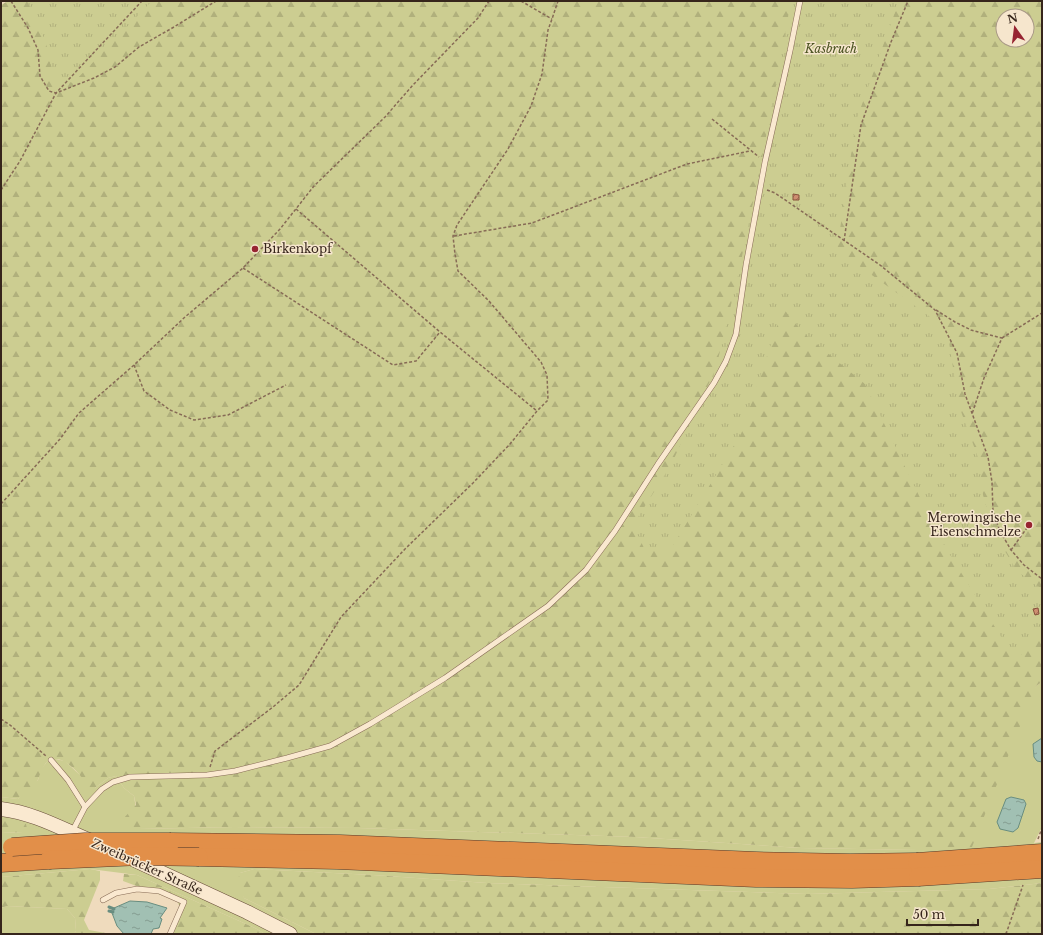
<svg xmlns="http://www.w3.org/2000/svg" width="1043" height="935" viewBox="0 0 1043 935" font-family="'Libre Baskerville',serif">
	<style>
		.grass { fill: #cccd91 }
		.forest { fill: url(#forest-firs); fill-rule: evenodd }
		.park { fill: url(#park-tufts) }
		.water { fill: url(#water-ripples); stroke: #688d80 }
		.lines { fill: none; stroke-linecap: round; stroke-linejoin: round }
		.stream { stroke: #688d80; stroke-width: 3 }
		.building { fill: url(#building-hatch); stroke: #87513b }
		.service-casing { stroke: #876b56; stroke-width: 6 }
		.secondary-casing { stroke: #684c39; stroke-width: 15 }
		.motorway-casing { stroke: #543a2b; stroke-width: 19 }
		.path { stroke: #876b56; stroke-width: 1.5; stroke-dasharray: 3 2; stroke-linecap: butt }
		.service { stroke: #fae9d0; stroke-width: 5 }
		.secondary { stroke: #fae9d0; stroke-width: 14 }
		.motorway { stroke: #e28f49; stroke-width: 18 }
		.motorway-bridge-casing { stroke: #543a2b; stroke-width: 19; stroke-linecap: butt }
		.motorway-bridge { stroke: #e28f49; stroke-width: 18 }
		.poi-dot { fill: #972431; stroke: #f6e6cd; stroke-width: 1.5 }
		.labels { text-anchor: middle; stroke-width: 3; stroke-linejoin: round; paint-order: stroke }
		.park-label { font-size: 12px; font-style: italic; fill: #4b5321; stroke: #f6e6cd }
		.poi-label { font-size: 12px; fill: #36251b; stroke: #f6e6cd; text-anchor: start }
		.street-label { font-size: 12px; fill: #36251b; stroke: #f6e6cd }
	</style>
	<defs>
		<pattern id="forest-firs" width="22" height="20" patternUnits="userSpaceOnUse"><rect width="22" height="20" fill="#cccd91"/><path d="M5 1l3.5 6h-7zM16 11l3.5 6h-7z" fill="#b0b07c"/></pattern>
		<pattern id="park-tufts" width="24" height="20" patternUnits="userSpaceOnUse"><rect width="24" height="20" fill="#cccd91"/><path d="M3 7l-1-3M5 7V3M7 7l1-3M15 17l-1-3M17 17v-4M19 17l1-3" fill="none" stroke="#b0b07c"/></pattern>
		<pattern id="water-ripples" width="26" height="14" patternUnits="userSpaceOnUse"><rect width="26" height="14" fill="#a1c0b3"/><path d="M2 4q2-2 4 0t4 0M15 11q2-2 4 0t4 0" fill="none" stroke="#849c91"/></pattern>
		<pattern id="building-hatch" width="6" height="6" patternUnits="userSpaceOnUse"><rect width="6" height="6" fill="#ce8e71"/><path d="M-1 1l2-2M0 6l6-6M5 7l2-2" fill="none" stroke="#a8745c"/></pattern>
	</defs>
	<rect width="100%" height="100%" fill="#efdbbd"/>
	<!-- grass -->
	<g class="grass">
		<polygon points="1042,682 1042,827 1034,843 1042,842 1042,883 989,889 807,894 487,883 373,875 254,869 240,873 244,898 316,934 265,934 257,929 137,875 90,869 1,877 1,833 23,832 1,815 1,797 18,799 38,780 41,769 47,762 55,759 65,761 84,779 95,788 108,778 116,776 124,788 134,796 139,829 234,827 358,828 635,837 800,848 917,850 1036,686"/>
		<polygon points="7,906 67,909 75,918 76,931 74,934 1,934 1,908"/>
	</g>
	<!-- forest -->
	<g class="forest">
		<path d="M8,1H1042V682L1036,686L972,847L917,850L800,848L635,837L358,828L234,827L139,829L125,827L122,820L136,805L134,796L124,788L116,776L108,778L95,788H89C82,776 61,749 46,763C40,770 40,778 35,785C31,791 23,795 18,799L1,797V5ZM1003,16H1027V40H1003Z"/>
		<polygon points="1,815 11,817 26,824 27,829 23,832 1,833"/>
		<polygon points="90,869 100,871 100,880 84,920 89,930 111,934 74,934 76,931 75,918 67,909 7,906 1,908 1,877"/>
		<polygon points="254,869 373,875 487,883 807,894 989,889 1042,883 1042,934 316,934 244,898 237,882 240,873"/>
		<polygon points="124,874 137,875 257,929 265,934 170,934 182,911 177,901 123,881"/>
	</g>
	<!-- park -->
	<g class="park">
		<polygon points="27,1 152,1 73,83 53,77 46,43"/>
		<polygon points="791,1 899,1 856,121 837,250 929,316 949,342 959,406 979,460 983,495 994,533 1017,571 1042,589 1042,630 1016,661 939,537 865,384 803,333 783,308 741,434 672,547 644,548 633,525 671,465 716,368 739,271 762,158"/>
	</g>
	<!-- water -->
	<g class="water">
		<polygon points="1042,738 1042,762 1037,761 1034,757 1033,744"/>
		<polygon points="1011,797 1024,800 1026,804 1018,828 1013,832 1000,829 997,822 1006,799"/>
		<polygon points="130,901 147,902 167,908 160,918 162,919 159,928 153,929 151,934 124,934 117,926 112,913 114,908"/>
	</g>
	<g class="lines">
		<!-- stream -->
		<g class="stream">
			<polyline points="109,907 114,909"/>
			<polyline points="109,911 113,912"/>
		</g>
	</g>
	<!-- building -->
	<g class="building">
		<polygon points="793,194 799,195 799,200 793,200"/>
		<polygon points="1038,608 1039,614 1035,615 1033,609"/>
	</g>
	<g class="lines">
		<defs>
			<g id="service">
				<polyline points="51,760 68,780 85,807"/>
				<polyline points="72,832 85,807 102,789 113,782 130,777 207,775 235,771 287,758 330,746 370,724 445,678 548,606 586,570 615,531 658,464 714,383 726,361 736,334 746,265 765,162 790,51 800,1"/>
				<polyline points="103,900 116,893 137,889 159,891 184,902 170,934"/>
			</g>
			<g id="secondary">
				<path d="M1,809C34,813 60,828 91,841"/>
				<polyline points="128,857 247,912 290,934"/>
			</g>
			<g id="motorway">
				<polyline points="171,842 340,844 756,861 850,863 917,862"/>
				<polyline points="199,857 337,860 756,878 852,879 918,877"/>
				<polyline points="1,863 49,860"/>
			</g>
		</defs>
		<!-- service casing -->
		<use href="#service" class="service-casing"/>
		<!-- secondary casing -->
		<use href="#secondary" class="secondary-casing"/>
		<!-- motorway casing -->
		<use href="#motorway" class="motorway-casing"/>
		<!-- path -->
		<g class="path">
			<polyline points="11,1 28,28 38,50 40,76 49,91 56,93 94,78 115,67 139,47 174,27 216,1"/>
			<polyline points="521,1 552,19"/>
			<polyline points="712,119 759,157"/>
			<polyline points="1,190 20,161 56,93 142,1"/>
			<polyline points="767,190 775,193 880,265 935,310 957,353 965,394 988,457 992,482 993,512 1000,531 1011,550 1024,565 1042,579"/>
			<polyline points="296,209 440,332 537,411"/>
			<polyline points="454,236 532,223 687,164 750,151"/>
			<polyline points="844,241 861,125 891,42 908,1"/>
			<polyline points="243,268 393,365 416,361 440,332"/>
			<polyline points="936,310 955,322 971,330 1002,338 984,378 972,414"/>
			<polyline points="1002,338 1042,313"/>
			<polyline points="134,365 144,391 170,410 194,420 228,415 286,385"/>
			<polyline points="1,504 60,439 79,413 134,365 185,317 243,268 280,229 314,186 385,117 413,85 478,18 489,1"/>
			<polyline points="1011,550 1029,525"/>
			<polyline points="1,719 10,725 46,756"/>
			<polyline points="210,767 215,751 273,707 299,685 341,617 405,549 473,483 510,444 537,411 548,400 547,375 541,362 489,301 458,271 455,254 453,236 457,225 508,149 531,106 542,74 548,30 552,19 558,1"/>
			<polyline points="1038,839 1042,828"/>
			<polyline points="1006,934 1023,885"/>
		</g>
		<!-- service -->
		<use href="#service" class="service"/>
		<!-- secondary -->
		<use href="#secondary" class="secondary"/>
		<!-- motorway -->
		<use href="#motorway" class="motorway"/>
		<defs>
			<g id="motorway-bridge">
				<polyline points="12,847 85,842 171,842"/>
				<polyline points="49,860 141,856 199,857"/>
				<polyline points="917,862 1042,853"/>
				<polyline points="918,877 1042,869"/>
			</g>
		</defs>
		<!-- motorway-bridge casing -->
		<use href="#motorway-bridge" class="motorway-bridge-casing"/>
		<!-- motorway-bridge -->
		<use href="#motorway-bridge" class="motorway-bridge"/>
	</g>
	<!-- markers -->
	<g class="poi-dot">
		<circle cx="255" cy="249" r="4"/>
		<circle cx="1029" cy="525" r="4"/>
	</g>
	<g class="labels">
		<!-- park labels -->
		<g class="park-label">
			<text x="831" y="53">Kasbruch</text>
		</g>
		<!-- poi labels -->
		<g class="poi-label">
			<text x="263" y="253">Birkenkopf</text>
			<text x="1021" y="522" text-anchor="end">Merowingische<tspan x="1021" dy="14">Eisenschmelze</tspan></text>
		</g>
		<!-- street labels -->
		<g class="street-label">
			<text transform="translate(147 867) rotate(24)" y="4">Zweibrücker Straße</text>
		</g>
	</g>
	<!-- border -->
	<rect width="1043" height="935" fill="none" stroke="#36251b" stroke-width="4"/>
	<!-- north arrow -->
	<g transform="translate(1015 28) rotate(346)"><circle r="19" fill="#f6e6cd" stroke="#a99986"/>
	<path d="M0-3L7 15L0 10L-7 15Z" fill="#972431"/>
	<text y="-6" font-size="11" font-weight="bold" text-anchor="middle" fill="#36251b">N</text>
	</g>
	<!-- scale -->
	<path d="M907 919v6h71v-6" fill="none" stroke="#36251b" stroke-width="2"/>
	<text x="913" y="919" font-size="12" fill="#36251b" stroke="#f6e6cd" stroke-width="3" paint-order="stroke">50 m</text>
</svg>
